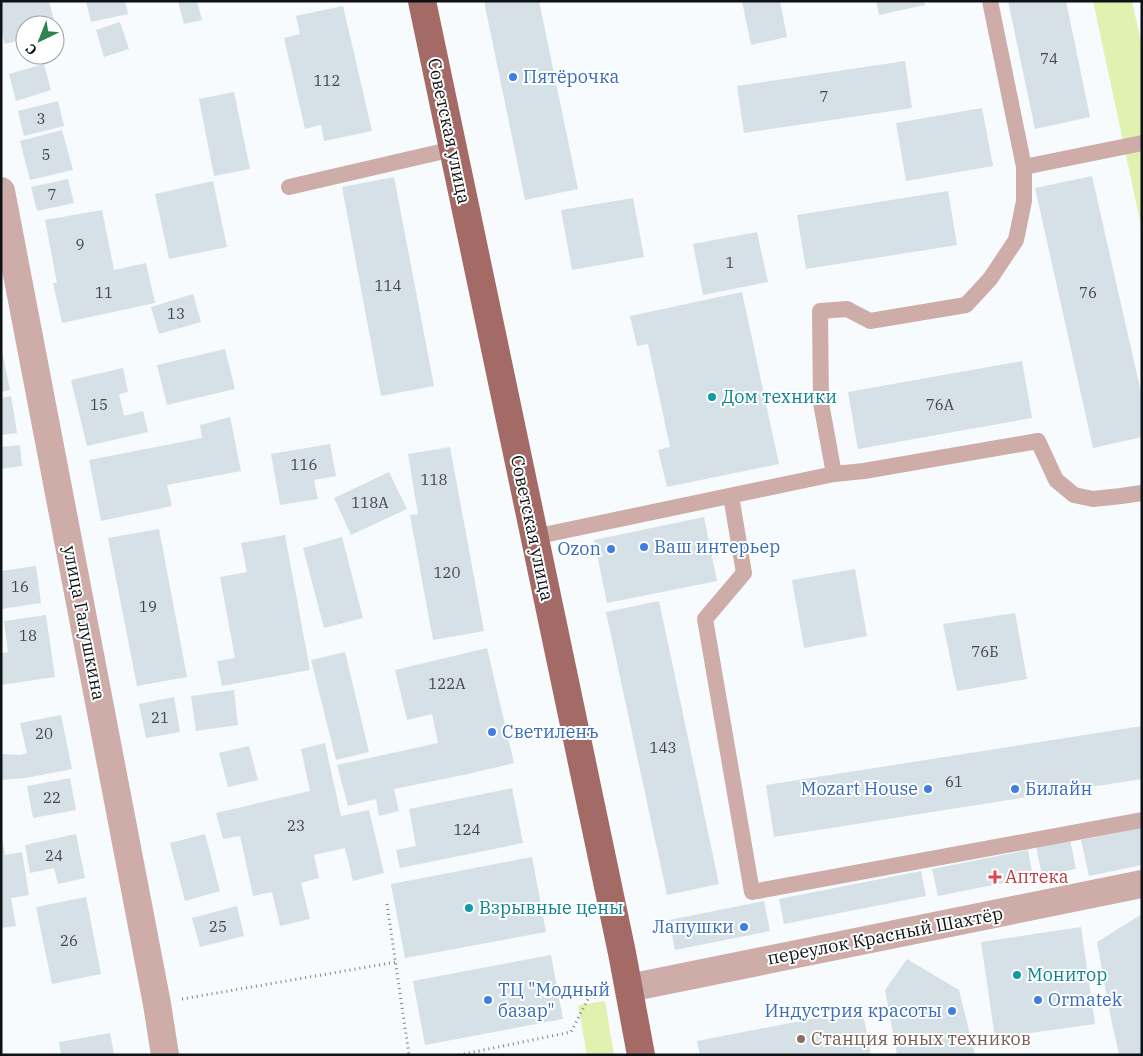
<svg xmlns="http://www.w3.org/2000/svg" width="1143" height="1056" viewBox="0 0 1143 1056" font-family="'IBM Plex Serif',serif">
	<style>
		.green { fill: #e1f1b0 }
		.building { fill: #d6e0e7 }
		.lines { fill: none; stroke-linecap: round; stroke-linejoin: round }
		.path { stroke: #7e8184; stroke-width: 3; stroke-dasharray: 1 4; stroke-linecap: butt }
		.lane { stroke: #ceaca8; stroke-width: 16 }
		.street { stroke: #ceaca8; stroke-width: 28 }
		.primary { stroke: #a46a65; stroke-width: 28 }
		.shop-dot { fill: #3f7fe0; stroke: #fff; stroke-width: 2 }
		.culture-dot { fill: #0f9aa8; stroke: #fff; stroke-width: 2 }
		.health-dot { fill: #e0444e; stroke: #fff; stroke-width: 2 }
		.education-dot { fill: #8d6e63; stroke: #fff; stroke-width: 2 }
		.labels { text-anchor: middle; stroke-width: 4; stroke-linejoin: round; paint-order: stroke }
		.number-label { font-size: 15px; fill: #41464a }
		.shop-label { font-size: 18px; fill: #366cbe; stroke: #fff; text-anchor: start }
		.street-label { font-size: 18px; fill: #0f1215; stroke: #fff }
		.culture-label { font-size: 18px; fill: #0d838f; stroke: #fff; text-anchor: start }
		.health-label { font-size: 18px; fill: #be3a42; stroke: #fff; text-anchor: start }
		.education-label { font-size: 18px; fill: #785e54; stroke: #fff; text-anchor: start }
	</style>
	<rect width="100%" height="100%" fill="#f7fbfe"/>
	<!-- green -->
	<g class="green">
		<polygon points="1093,1 1132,1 1142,47 1142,230"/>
		<polygon points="605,1001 614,1055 587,1055 578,1005"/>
	</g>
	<!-- building -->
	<g class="building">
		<polygon points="1,1 49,1 55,25 25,25 25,39 5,44 1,28"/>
		<polygon points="86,1 125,1 128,14 91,22"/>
		<polygon points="178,1 197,1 202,20 184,24"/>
		<polygon points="484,1 539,1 578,189 525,200"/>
		<polygon points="742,1 780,1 787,37 751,45"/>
		<polygon points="876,1 924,1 925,5 879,15"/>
		<polygon points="1008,1 1066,1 1090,117 1035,129"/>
		<polygon points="343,6 372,131 324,141 321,125 305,129 284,38 300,34 296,16"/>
		<polygon points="120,22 129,49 104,57 96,30"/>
		<polygon points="905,61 912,108 744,133 737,86"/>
		<polygon points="44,64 51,90 16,101 9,74"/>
		<polygon points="234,92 250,169 214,176 199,99"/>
		<polygon points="58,101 64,126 24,136 18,111"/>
		<polygon points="982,108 993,166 906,181 896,123"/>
		<polygon points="62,130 73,170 30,180 20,141"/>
		<polygon points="1092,176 1142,397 1142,437 1093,448 1035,188"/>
		<polygon points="394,177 434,386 381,396 342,187"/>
		<polygon points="68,179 74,203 37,211 31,187"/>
		<polygon points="213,181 227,247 169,259 155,194"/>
		<polygon points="948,191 957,245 806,269 797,215"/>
		<polygon points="633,198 644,257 572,270 561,210"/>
		<polygon points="102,210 114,270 146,263 155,303 62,323 53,283 57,283 45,220"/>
		<polygon points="757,232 768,282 703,295 693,244"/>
		<polygon points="742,292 779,464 667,487 658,450 670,447 648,344 637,346 630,316"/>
		<polygon points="193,294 201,322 159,334 151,307"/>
		<polygon points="225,349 235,389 167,405 157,365"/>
		<polygon points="1,351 2,351 10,390 1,392"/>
		<polygon points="1022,361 1032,418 858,449 848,392"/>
		<polygon points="123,368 128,392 119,394 124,416 143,411 148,432 87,446 71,380"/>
		<polygon points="11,396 17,433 1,435 1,398"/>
		<polygon points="230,417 241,471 167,485 172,506 101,521 89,460 202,438 200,425"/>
		<polygon points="330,444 336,476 314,480 318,499 280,505 271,454"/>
		<polygon points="20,445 22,466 1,469 1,447"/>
		<polygon points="450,447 484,631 433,640 410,515 418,514 408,454"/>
		<polygon points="389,472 407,509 351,535 334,498"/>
		<polygon points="704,517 717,581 607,603 594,540"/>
		<polygon points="159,529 187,677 137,686 108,538"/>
		<polygon points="285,535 310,670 222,686 217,661 235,658 220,577 247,572 241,543"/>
		<polygon points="342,537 363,618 324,628 303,548"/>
		<polygon points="36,566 41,603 1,609 1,571"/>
		<polygon points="855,569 867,636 804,648 792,580"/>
		<polygon points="659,601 719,884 667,895 606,612"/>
		<polygon points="1015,613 1027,679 957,691 943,624"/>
		<polygon points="46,615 55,677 1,685 1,653 8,652 4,621"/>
		<polygon points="487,648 514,763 468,774 394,789 399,811 379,816 376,799 348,806 337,765 438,743 432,714 407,720 395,670"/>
		<polygon points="345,652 369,752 336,760 311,660"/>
		<polygon points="234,690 238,725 196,731 191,696"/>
		<polygon points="174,697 180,732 146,738 139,704"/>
		<polygon points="61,715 72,769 26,778 1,780 1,754 20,755 27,753 20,723"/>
		<polygon points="1142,726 1142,779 774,837 766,785"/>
		<polygon points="325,743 341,816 369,810 384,873 353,881 345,848 314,855 319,878 301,883 310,919 280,926 272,892 253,896 240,836 223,839 216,813 310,791 301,749"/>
		<polygon points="249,746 258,780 228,787 219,753"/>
		<polygon points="70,778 76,810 33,818 27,786"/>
		<polygon points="512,788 523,843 400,868 396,850 416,846 409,809"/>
		<polygon points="1142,828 1142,865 1089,876 1081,840"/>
		<polygon points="76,834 85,878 58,884 54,868 30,873 25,845"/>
		<polygon points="205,834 220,891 185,901 170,843"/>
		<polygon points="2,837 5,855 22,852 29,895 11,898 16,926 1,928 1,838"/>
		<polygon points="1070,839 1076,869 1042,876 1036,846"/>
		<polygon points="1028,850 1033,877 938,896 932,869"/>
		<polygon points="532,857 546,932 405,958 391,884"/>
		<polygon points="921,871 926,896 784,924 779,899"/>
		<polygon points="86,897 101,974 52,984 36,907"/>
		<polygon points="764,901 770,931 675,950 669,920"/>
		<polygon points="237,906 244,936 200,947 192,918"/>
		<polygon points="1142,914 1142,1055 1119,1055 1108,1004 1097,942"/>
		<polygon points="1081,927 1095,1024 995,1038 981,942"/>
		<polygon points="551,955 563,1019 425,1045 413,981"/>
		<polygon points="907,959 959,990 975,1055 897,1055 885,990"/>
		<polygon points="862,1009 871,1055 700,1055 697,1041"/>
		<polygon points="110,1033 114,1055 61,1055 59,1042"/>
	</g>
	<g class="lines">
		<!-- path -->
		<g class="path">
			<polyline points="387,904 409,1055"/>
			<polyline points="182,999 396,962"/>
			<polyline points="459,1055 571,1032 590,995 601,993"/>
		</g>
		<!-- lane -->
		<g class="lane">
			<polyline points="990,1 1024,167"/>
			<polyline points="289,187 453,149"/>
			<polyline points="834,474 864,471 1038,441 1056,480 1074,495 1093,499 1121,496 1142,493"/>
			<polyline points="731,496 744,573 705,619 752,892 1142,820"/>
			<polyline points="534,537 834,474 821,403 820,311 847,309 870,321 966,305 990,279 1016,240 1024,201 1024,167 1142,143"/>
		</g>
		<!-- street -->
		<g class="street">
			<polyline points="1,191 157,1004 165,1055"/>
			<polyline points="629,988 1142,884"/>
		</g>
		<!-- primary -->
		<polyline class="primary" points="422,1 622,953 641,1055"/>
	</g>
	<!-- markers -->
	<g class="shop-dot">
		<circle cx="513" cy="77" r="5"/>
		<circle cx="644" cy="547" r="5"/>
		<circle cx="611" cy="549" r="5"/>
		<circle cx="492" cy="732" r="5"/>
		<circle cx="928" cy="789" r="5"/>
		<circle cx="1015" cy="789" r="5"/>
		<circle cx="744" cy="927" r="5"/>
		<circle cx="488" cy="1000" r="5"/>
		<circle cx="1038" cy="1000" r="5"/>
		<circle cx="952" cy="1011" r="5"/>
	</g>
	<g class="culture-dot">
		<circle cx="712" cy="397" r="5"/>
		<circle cx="469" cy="908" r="5"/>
		<circle cx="1017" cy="975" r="5"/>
	</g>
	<path class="health-dot" d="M992.5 869.5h5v5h5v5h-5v5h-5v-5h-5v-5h5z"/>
	<circle class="education-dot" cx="801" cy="1039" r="5"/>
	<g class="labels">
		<!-- number labels -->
		<g class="number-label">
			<text x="1049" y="64">74</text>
			<text x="327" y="86">112</text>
			<text x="824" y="102">7</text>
			<text x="41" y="124">3</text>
			<text x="46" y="160">5</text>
			<text x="52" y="200">7</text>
			<text x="80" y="250">9</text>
			<text x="730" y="268">1</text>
			<text x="388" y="291">114</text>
			<text x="104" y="298">11</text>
			<text x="1088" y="298">76</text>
			<text x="176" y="319">13</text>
			<text x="99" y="410">15</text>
			<text x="940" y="410">76А</text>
			<text x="304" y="470">116</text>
			<text x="434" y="485">118</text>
			<text x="370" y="508">118А</text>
			<text x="447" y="578">120</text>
			<text x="20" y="592">16</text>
			<text x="148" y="612">19</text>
			<text x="28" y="641">18</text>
			<text x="985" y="657">76Б</text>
			<text x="447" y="689">122А</text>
			<text x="160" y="723">21</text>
			<text x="44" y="739">20</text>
			<text x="663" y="753">143</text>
			<text x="954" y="787">61</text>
			<text x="52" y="803">22</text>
			<text x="296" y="831">23</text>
			<text x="467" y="835">124</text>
			<text x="54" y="861">24</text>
			<text x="218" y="932">25</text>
			<text x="69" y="946">26</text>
		</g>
		<!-- shop labels -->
		<g class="shop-label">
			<text x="523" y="83">Пятёрочка</text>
			<text x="654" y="553">Ваш интерьер</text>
			<text x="601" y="555" text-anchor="end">Ozon</text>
			<text x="502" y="738">Светиленъ</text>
			<text x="918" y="795" text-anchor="end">Mozart House</text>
			<text x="1025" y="795">Билайн</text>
			<text x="734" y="933" text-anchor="end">Лапушки</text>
			<text x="498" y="996">ТЦ "Модный<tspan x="498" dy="21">базар"</tspan></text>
			<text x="1048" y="1006">Ormatek</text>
			<text x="942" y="1017" text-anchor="end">Индустрия красоты</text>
		</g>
		<!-- street labels -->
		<g class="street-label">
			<text transform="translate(449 131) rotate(78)" y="6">Советская улица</text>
			<text transform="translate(532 528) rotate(78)" y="6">Советская улица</text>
			<text transform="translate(84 623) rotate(79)" y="6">улица Галушкина</text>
			<text transform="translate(885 936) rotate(-11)" y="6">переулок Красный Шахтёр</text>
		</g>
		<!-- culture labels -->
		<g class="culture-label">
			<text x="722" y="403">Дом техники</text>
			<text x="479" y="914">Взрывные цены</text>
			<text x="1027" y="981">Монитор</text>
		</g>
		<!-- health labels -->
		<g class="health-label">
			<text x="1005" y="883">Аптека</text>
		</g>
		<!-- education labels -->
		<g class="education-label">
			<text x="811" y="1045">Станция юных техников</text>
		</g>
	</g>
	<!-- border -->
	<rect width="1143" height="1056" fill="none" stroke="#0f1215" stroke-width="5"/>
	<!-- north arrow -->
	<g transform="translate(40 40) rotate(223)"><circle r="24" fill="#ffffff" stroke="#9fa0a1"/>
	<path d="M0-4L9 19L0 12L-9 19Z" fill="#318253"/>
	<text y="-8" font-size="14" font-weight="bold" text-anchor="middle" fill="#0f1215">С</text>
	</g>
</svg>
